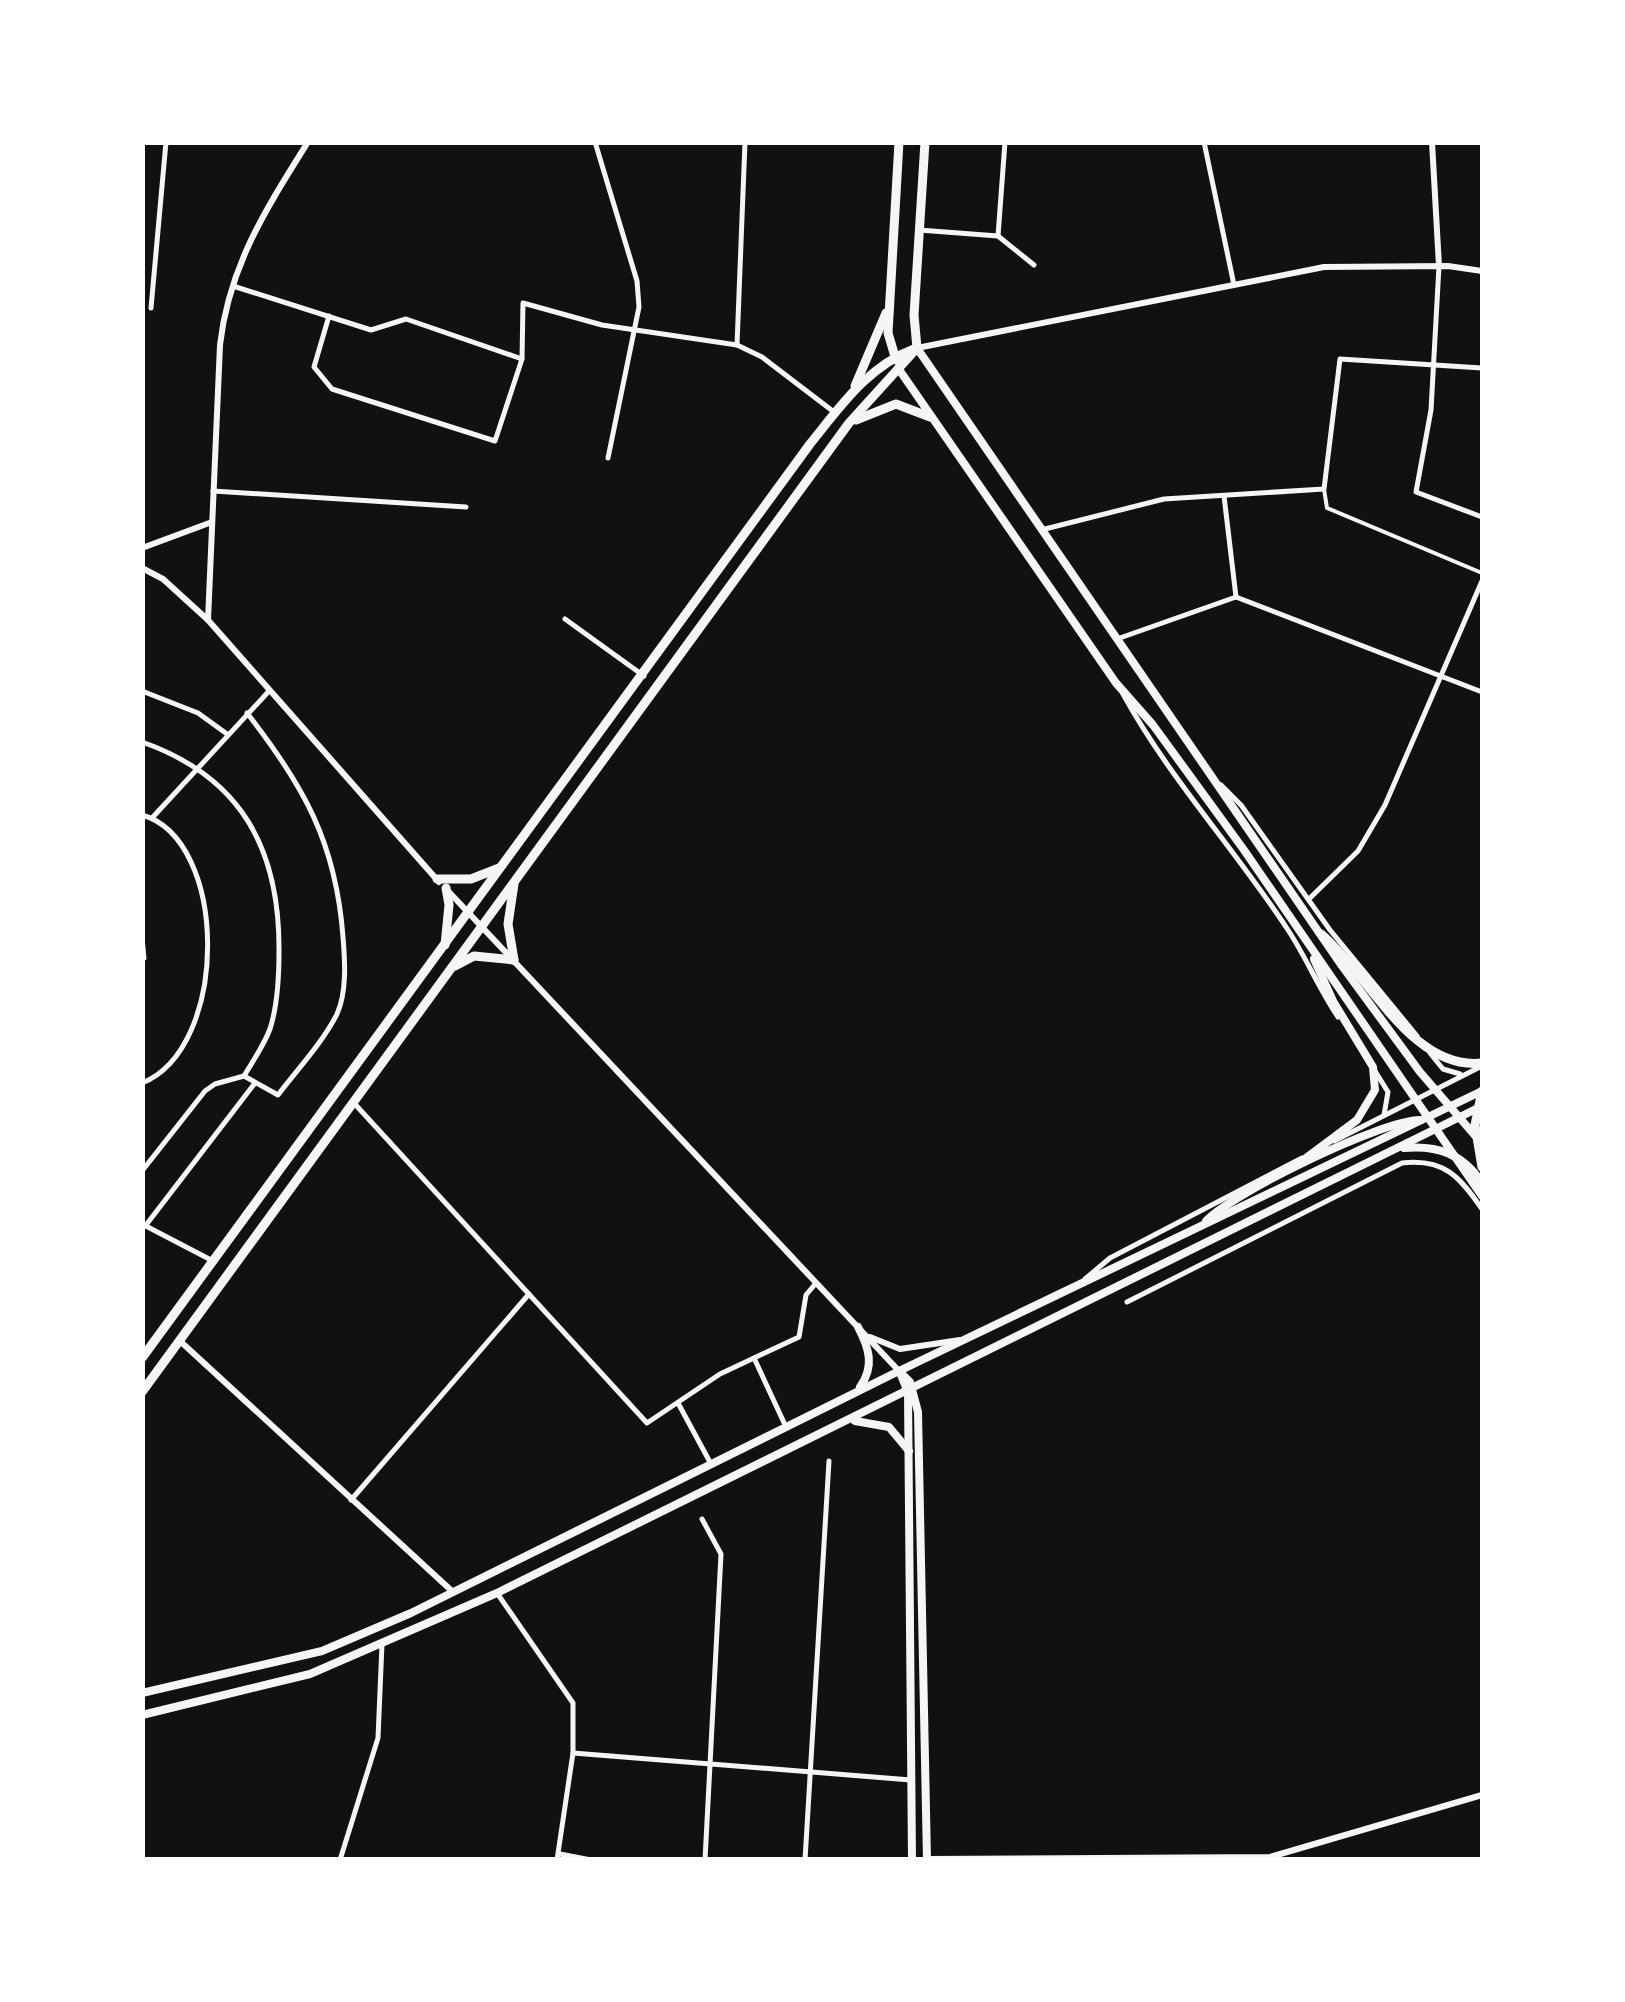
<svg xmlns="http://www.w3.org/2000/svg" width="1625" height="2002" viewBox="0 0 1625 2002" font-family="'IBM Plex Serif',serif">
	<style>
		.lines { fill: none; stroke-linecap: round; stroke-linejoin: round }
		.pedestrian { stroke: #f5f5f5; stroke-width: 4 }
		.minor { stroke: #f5f5f5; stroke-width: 5 }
		.tertiary { stroke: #f5f5f5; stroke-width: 6 }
		.secondary { stroke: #f5f5f5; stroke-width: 8 }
		.primary { stroke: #f5f5f5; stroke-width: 8 }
		.trunk { stroke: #f5f5f5; stroke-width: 9 }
	</style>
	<rect width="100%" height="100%" fill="#111"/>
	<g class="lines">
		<!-- pedestrian -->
		<polyline class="pedestrian" points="1324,489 1327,508 1482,573"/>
		<!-- minor -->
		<g class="minor">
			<polyline points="595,142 637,281 639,307 608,458"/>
			<polyline points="1204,142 1234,285"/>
			<polyline points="919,230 998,236 1034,265"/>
			<polyline points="998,236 1005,142"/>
			<polyline points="1439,266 1431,410 1416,492 1482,517"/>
			<polyline points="233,286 371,330 406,319 522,359 495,441 332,389 314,367 329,316"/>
			<polyline points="151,308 166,142"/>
			<polyline points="737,345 745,142"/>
			<polyline points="522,359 523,303 602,325 737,345 762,357 834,412"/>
			<polyline points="213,491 466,507"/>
			<polyline points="1224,496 1236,597"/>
			<polyline points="1041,530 1164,499 1324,489 1340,359 1482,368"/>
			<polyline points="565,619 644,676"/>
			<polyline points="1117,639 1236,597 1482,692"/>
			<polyline points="142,691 198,713 227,734"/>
			<path d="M1123,694C1169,778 1235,849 1288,930C1306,957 1319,989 1338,1017"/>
			<path d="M142,742C242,777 280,850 279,952C279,977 278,1004 270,1029C264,1045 253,1061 244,1076L215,1084L205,1091L142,1171"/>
			<polyline points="1221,785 1241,805 1330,930 1417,1036"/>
			<path d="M142,815C229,839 230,1048 142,1083"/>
			<polyline points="152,818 270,690"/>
			<polyline points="1309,899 1358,851 1385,805 1482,581"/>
			<polyline points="142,938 144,958"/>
			<polyline points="1430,1053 1443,1069 1460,1074"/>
			<polyline points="1375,1071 1388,1092 1384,1115"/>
			<path d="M244,1076L278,1095C297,1070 323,1042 337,1014C347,992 345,961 343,937C336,843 304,786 247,713"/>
			<polyline points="353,1102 647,1423 720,1374 754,1358 786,1427"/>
			<polyline points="1334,1141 1482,1066"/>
			<polyline points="142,1224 213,1261"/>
			<polyline points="146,1225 255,1083"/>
			<polyline points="1085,1279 1110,1258 1302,1158"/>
			<path d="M1127,1302L1402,1163C1444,1158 1460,1177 1482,1209"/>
			<polyline points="754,1358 799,1337 806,1295 816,1283"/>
			<polyline points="678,1403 711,1464"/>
			<polyline points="351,1500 529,1294"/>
			<polyline points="702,1519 721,1554 705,1860"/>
			<polyline points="497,1593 573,1703 573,1753 557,1860"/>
			<polyline points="573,1753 911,1780"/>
			<polyline points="560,1854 591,1860"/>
			<polyline points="340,1860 378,1738 382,1644"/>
			<polyline points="805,1860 829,1461"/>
		</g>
		<!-- tertiary -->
		<g class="tertiary">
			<polyline points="1432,142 1439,266"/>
			<polyline points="917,348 1324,267 1448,266 1482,271"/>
			<polyline points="142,548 212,522"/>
			<polyline points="142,568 163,579 208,620 439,882"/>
			<path d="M208,620L220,345C229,266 266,209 308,142"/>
			<polyline points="448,891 899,1371"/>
			<polyline points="870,1337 900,1349 960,1340"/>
			<polyline points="180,1341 453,1592"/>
			<polyline points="927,1859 1270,1857 1482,1795"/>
		</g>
		<!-- secondary -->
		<g class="secondary">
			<polyline points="899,1371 910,1382 918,1412 927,1860"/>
			<polyline points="901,1375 908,1392 912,1860"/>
		</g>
		<!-- primary -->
		<g class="primary">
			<polyline points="917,348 1342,966 1420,1072 1478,1139"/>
			<polyline points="898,368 1116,683 1153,725 1244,850 1482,1196"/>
			<path d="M1404,1148C1438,1145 1463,1154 1482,1183"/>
			<polyline points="1298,1164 1357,1120 1375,1090 1373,1067 1333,1001 1314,959"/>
			<path d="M1206,1221C1233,1193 1383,1119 1421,1120"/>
			<path d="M858,1327C869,1348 875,1366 860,1387"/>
			<polyline points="855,1421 889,1427 909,1451"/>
			<polyline points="142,1693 322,1651 411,1613 899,1371 1482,1091"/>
			<polyline points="142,1715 310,1674 497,1593 1482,1106"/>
		</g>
		<!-- trunk -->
		<g class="trunk">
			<polyline points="917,348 914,315 925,142"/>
			<polyline points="896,360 888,333 899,142"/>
			<polyline points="855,386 886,313"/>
			<polyline points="856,420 896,404 930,417"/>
			<polyline points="437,879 471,879 499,868"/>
			<path d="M1321,934C1370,976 1412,1071 1482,1063"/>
			<polyline points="445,945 449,905 446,888"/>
			<polyline points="514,960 508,924 514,884"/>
			<polyline points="455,966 474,956 514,960"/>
			<polyline points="1482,1091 1475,1125 1482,1167"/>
			<path d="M142,1358L810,444C840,407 868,366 914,349"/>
			<polyline points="142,1392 849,423 917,348"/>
		</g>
	</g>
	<!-- border -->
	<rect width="1625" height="2002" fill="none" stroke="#ffffff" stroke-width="290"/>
</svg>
